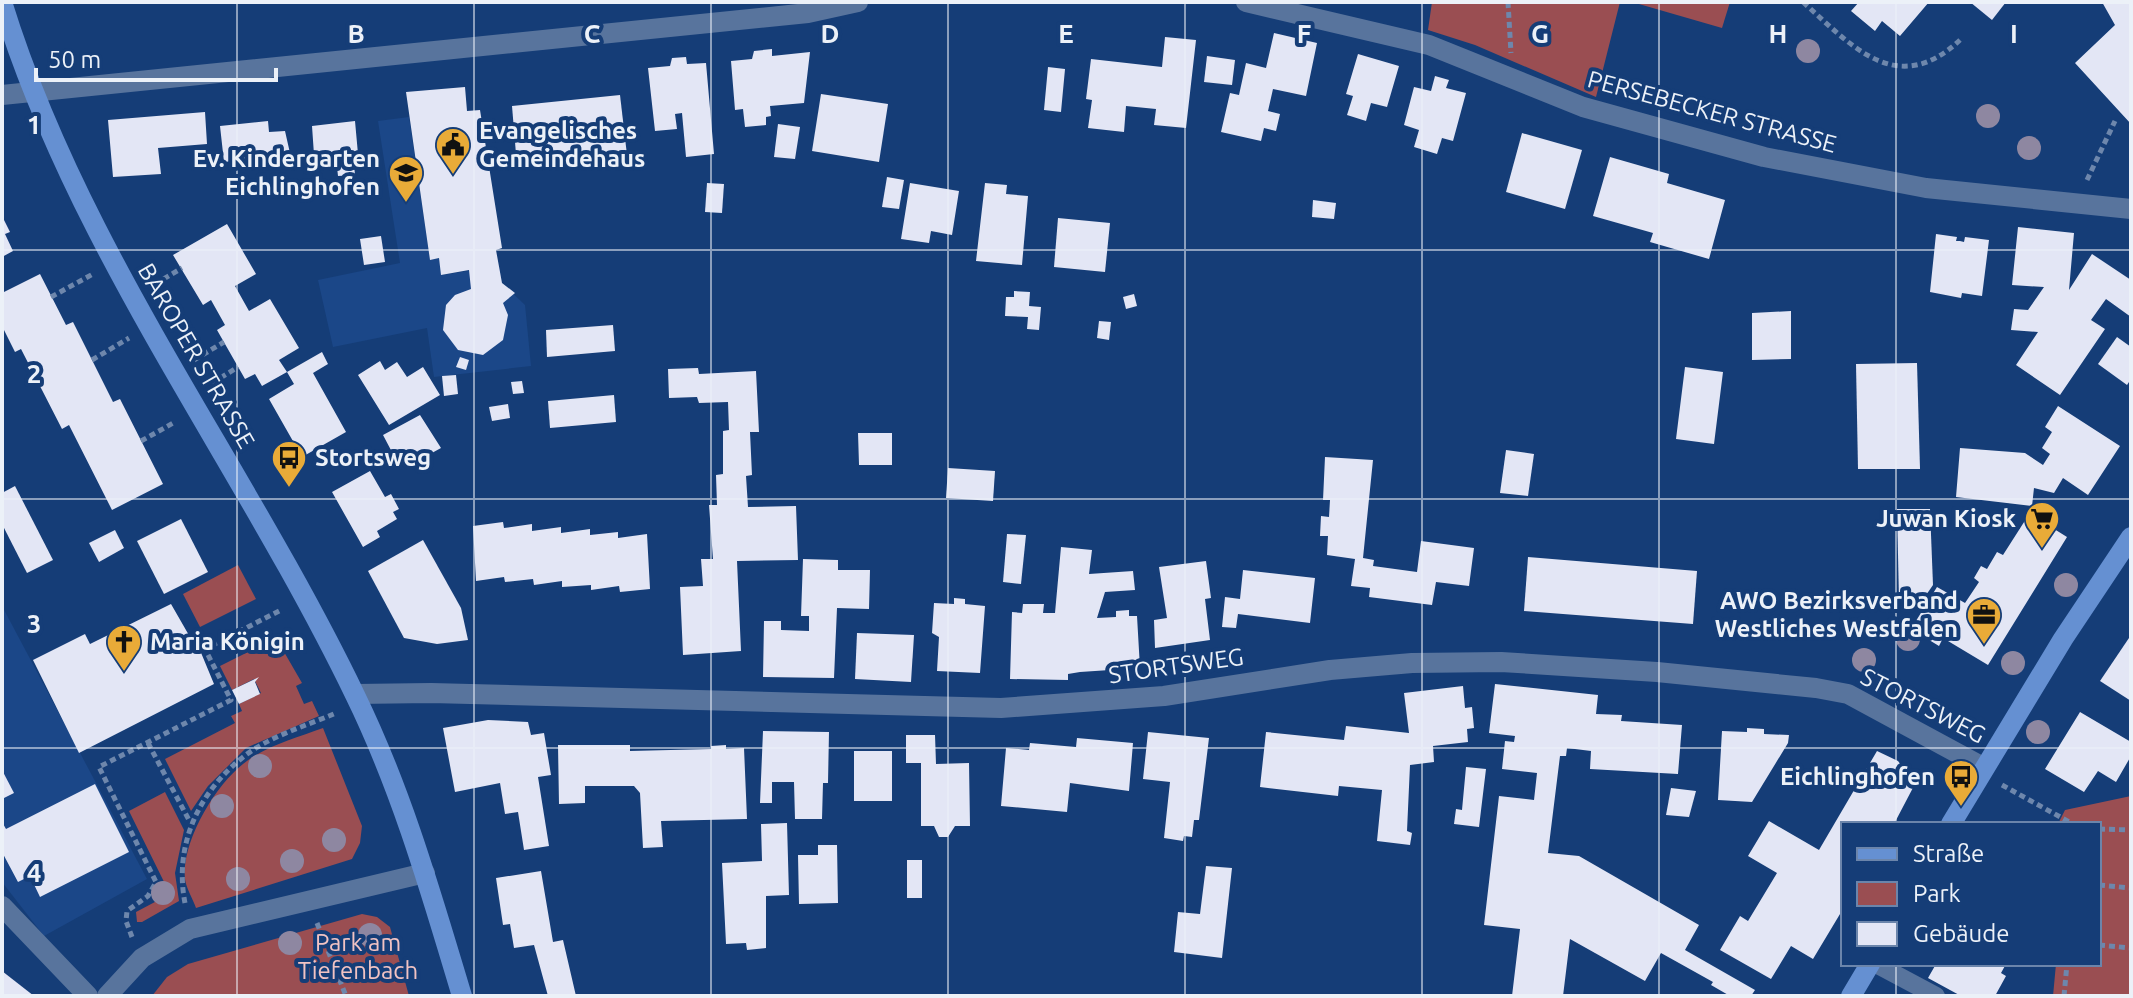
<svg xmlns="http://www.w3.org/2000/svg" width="2133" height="998" viewBox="0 0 2133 998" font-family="Ubuntu,sans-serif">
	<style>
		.built { fill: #1b4788 }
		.green { fill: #9a4e52 }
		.building { fill: #e3e6f5 }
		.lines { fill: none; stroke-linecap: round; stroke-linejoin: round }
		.path { stroke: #6e87ac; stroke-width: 5; stroke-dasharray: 6 4; stroke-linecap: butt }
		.service { stroke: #58749d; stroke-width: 18 }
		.minor { stroke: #58749d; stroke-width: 20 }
		.secondary { stroke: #6590d2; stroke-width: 20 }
		.tree { fill: #8e87a1 }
		.grid { fill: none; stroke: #ecf1f8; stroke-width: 2; stroke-opacity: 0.55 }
		.labels { text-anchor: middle; stroke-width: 8; stroke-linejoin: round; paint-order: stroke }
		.street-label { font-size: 24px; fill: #ecf1f8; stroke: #153d77 }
		.poi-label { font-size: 24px; font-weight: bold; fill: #ecf1f8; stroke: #153d77; text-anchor: end }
		.park-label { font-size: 24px; fill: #f1c3c3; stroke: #153d77 }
		.grid-label { font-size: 26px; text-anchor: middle; font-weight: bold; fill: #ecf1f8; stroke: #153d77; stroke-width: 8; stroke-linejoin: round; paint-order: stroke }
	</style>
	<rect width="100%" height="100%" fill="#153d77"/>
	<!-- built -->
	<g class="built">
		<polygon points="409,117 430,259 439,258 442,275 499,266 502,283 525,305 531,366 434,377 427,328 333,347 318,280 400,263 378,121"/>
		<polygon points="2,606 147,879 44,936 2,882"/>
	</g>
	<!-- green -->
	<g class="green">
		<polygon points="1432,2 1620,2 1596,97 1475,45 1428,30"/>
		<polygon points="1632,2 1730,2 1722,28"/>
		<polygon points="238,565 256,599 200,627 183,594"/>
		<polygon points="276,638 302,683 296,686 304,704 312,701 319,716 246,748 208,786 191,811 165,759 235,723 231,716 242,711 239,704 261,693 254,679 232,690 220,666"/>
		<path d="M323,728L362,826L360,843L352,859L196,908C193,899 186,888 185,879C181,842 215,786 243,764C265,746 296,738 323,728Z"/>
		<polygon points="165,792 184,830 175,873 179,901 142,922 137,922 136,912 170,894 129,811"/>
		<polygon points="2131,796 2131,996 2053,996 2056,964 2099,964 2099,824 2058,824 2065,810"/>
		<polygon points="362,914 377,917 390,927 409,996 152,996 167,977 188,964"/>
	</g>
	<!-- building -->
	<g class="building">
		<polygon points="1859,2 1929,2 1900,36 1882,21 1875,31 1851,11"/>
		<polygon points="1970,2 2006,2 1992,20"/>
		<polygon points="2102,2 2131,2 2131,124 2075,63 2115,25"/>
		<polygon points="1274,33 1317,43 1306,96 1273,89 1268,111 1280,114 1276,131 1264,128 1261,141 1221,132 1230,93 1239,95 1246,63 1266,68"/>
		<polygon points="1165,37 1196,40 1186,128 1154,125 1156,109 1126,106 1124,132 1088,128 1092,100 1086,99 1091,59 1162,67"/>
		<polygon points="772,49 772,56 810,52 804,103 770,106 771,116 766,117 766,125 745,127 743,109 735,110 731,61 752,59 754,51"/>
		<polygon points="1358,54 1399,66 1387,107 1371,103 1366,121 1347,115 1353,96 1346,94"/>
		<polygon points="1207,56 1235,60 1232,85 1204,82"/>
		<polygon points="686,57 687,64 706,63 714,154 686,157 682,113 675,114 677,129 655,131 648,68 670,66 672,58"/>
		<polygon points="1048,67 1065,69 1061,112 1044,110"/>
		<polygon points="1435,76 1449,80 1446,88 1466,93 1453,141 1442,138 1437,154 1414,147 1419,130 1404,125 1414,87 1431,91"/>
		<polygon points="465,87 467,111 480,110 502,248 496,250 502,283 515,293 503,303 508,315 503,340 483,355 458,350 443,330 446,305 455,295 471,289 469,270 441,275 439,258 430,260 406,92"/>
		<polygon points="821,94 888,104 879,162 812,151"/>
		<polygon points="620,95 627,155 517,166 512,106"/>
		<polygon points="205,112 207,144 158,148 161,174 113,177 108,120"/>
		<polygon points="268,121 269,132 285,131 292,162 244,167 243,160 224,162 220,126"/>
		<polygon points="355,121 359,165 354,165 355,175 338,176 337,167 315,169 312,126"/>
		<polygon points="778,124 800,127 795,159 774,157"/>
		<polygon points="1522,133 1582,150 1565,209 1506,192"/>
		<polygon points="1610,157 1669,174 1667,183 1725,200 1709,259 1650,242 1653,233 1593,216"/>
		<polygon points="887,177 904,180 899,209 882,207"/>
		<polygon points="707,183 724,184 722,213 705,212"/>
		<polygon points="910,183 959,191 952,235 931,231 929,243 901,239"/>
		<polygon points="985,183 1007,185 1006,194 1028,196 1022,265 976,261"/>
		<polygon points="1313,200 1336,203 1334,219 1312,217"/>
		<polygon points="2,216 10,232 5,234 13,251 2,257"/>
		<polygon points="1058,218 1110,223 1105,272 1054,267"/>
		<polygon points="227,224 256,274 235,286 249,311 270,299 299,348 279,360 287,372 262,386 255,374 245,379 217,330 225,325 211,300 203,305 173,255"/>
		<polygon points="2018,227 2074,233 2069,290 2092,254 2131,280 2131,317 2106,299 2091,320 2105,329 2060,395 2016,365 2038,332 2011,330 2014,309 2028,310 2044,287 2012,285"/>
		<polygon points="1936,234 1957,237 1956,241 1960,241 1964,242 1965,237 1989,240 1982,296 1962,293 1961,298 1930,292"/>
		<polygon points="381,236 385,262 364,265 360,239"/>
		<polygon points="40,274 66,325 73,322 113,402 120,399 163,484 112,510 69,425 62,429 21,349 15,352 2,326 2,293"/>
		<polygon points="1014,291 1030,292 1029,306 1041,307 1039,330 1027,329 1028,317 1005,316 1006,297 1014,297"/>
		<polygon points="1134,294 1137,306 1126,309 1123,297"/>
		<polygon points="1791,311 1791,359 1752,360 1752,313"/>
		<polygon points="1099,321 1111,322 1109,340 1097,338"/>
		<polygon points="613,325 615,351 547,357 546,330"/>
		<polygon points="2117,337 2131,347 2131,379 2127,385 2098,364"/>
		<polygon points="322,352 328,364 313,373 346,432 302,457 269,399 294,384 287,372"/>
		<polygon points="460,357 469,360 466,370 456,367"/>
		<polygon points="380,361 385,370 397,362 407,377 423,367 440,395 389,425 358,375"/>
		<polygon points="1917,363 1920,469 1858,469 1856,364"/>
		<polygon points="1685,367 1723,372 1714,444 1676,439"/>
		<polygon points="698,368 699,374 756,371 759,432 750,432 752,475 746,476 748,507 796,506 798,560 737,561 741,651 683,655 680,587 703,586 701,559 713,559 709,505 717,505 716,475 723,474 723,431 729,430 728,402 699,403 697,397 669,398 668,369"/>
		<polygon points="456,375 458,394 444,396 442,376"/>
		<polygon points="522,381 524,393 513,394 511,382"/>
		<polygon points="614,395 616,422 550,428 548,401"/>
		<polygon points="508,404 510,418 492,421 489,407"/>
		<polygon points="2058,406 2120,446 2088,495 2063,478 2054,493 2034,488 2032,506 1956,497 1960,448 2025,453 2043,465 2050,454 2042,448 2052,432 2045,427"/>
		<polygon points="420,415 441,448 410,465 401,449 393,454 383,435"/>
		<polygon points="858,433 892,433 892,465 859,465"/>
		<polygon points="1506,450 1534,454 1528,496 1500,493"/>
		<polygon points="1325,457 1373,460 1363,558 1374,560 1373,566 1417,572 1421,541 1474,548 1469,586 1436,582 1432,605 1369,597 1370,588 1351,586 1355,559 1327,555 1328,536 1320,536 1321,516 1329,517 1330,500 1323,500"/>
		<polygon points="948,468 995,471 993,501 946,498"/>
		<polygon points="370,471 385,497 391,494 399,509 393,512 397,519 377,531 380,537 363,547 332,492"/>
		<polygon points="15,486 53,560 27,573 2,524 2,493"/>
		<polygon points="1897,509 1930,509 1933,585 1924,598 1899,600"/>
		<polygon points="181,519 208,572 164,594 137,541"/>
		<polygon points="2026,519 2039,527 2043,522 2067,537 1988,665 1943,638 1939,646 1911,629 1937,587 1965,603 1979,582 1974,578 1981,566 1987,569 1997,552 2003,555"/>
		<polygon points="503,522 504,528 532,524 532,531 561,527 561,533 590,529 590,535 618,532 618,538 647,534 650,589 620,592 619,586 591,590 591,585 562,587 562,581 534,585 533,579 505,582 504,577 476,581 473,526"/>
		<polygon points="115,530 124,548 99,562 89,543"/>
		<polygon points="1007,534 1026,535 1021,584 1003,582"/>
		<polygon points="423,540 461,608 468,640 437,644 404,638 368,571"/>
		<polygon points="1061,547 1092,550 1089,574 1133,571 1135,590 1105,592 1097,618 1116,617 1116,611 1129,610 1129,616 1137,616 1140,668 1080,672 1068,674 1068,680 1010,679 1012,612 1022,613 1023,604 1044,604 1043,613 1055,613"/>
		<polygon points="1528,557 1697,571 1693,624 1524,611"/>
		<polygon points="803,559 838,560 838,570 870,570 869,609 837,608 834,678 763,677 764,621 781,621 781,630 809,631 809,616 801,616"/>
		<polygon points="1206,561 1211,598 1205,599 1210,640 1155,648 1154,620 1167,618 1159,567"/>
		<polygon points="1243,570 1315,578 1310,623 1238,614 1236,628 1222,627 1225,597 1240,599"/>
		<polygon points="954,598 965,599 965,604 985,606 980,673 937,671 939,637 932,633 934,603 954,604"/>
		<polygon points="171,604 194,644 197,643 214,684 79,753 33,660 85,634 90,644"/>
		<polygon points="857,633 914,635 911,682 855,679"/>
		<polygon points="2131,635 2131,701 2100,681"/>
		<polygon points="259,677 255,682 260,694 239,704 232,690"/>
		<polygon points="1495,684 1598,695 1596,714 1622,715 1621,721 1682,725 1678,774 1590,769 1591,751 1567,748 1566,756 1560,756 1548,853 1579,856 1699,925 1685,950 1755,990 1751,996 1730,996 1711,985 1713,982 1661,953 1645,981 1570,939 1563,996 1512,996 1520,929 1484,925 1499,796 1534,800 1537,773 1502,769 1505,741 1514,742 1515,736 1489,733"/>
		<polygon points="1463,686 1465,708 1472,707 1474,728 1467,729 1468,742 1433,746 1434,762 1410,765 1407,831 1412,833 1410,845 1377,841 1382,790 1339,786 1338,796 1260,787 1266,732 1344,740 1346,726 1409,733 1404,693"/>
		<polygon points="2080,712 2131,742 2131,756 2116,782 2098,771 2084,792 2045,769"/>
		<polygon points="488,720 528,722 531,735 544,733 551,775 538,777 549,846 524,850 518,812 505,814 500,783 455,792 443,728"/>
		<polygon points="1747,728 1764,729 1764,734 1789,735 1788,743 1752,802 1718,800 1722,731 1747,732"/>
		<polygon points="763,731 829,732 828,783 823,783 822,819 795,819 794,782 772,782 772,803 760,803"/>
		<polygon points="1148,732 1209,738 1199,820 1194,820 1192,837 1184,836 1183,841 1164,838 1170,782 1143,779"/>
		<polygon points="906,735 935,735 936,764 969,763 970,826 955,826 948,837 939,837 934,826 921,826 921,763 906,763"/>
		<polygon points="1077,738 1133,743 1129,791 1070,783 1067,812 1001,806 1006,748 1029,750 1030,743 1076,747"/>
		<polygon points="558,745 630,745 630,751 711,749 711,746 726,745 726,749 744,748 747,819 661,821 663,847 643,848 640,793 634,786 585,786 585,803 559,804"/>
		<rect x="854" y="751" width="38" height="50"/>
		<polygon points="1877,751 1898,761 1901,765 1898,771 1916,782 1894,824 1843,824 1843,909 1813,959 1791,946 1771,979 1720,950 1740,916 1748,921 1777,873 1748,856 1769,821 1819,850"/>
		<polygon points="1466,767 1486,769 1479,827 1454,824 1456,809 1462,810"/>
		<polygon points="2,770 14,793 2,799"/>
		<polygon points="95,784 129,852 40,897 30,876 18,882 2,852 2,822 6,829"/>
		<polygon points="1671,788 1696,791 1689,817 1666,815"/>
		<polygon points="787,823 789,895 766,896 766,948 747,950 746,943 726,944 722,863 762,861 761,824"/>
		<polygon points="818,845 837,845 838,903 799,904 798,855 818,855"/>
		<rect x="907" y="860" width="15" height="38"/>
		<polygon points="1206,866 1232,868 1222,958 1174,952 1178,912 1200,914"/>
		<polygon points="541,871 553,942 563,940 576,996 548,996 534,945 514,948 510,924 503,925 496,878"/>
		<polygon points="1936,964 2006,964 2001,973 2006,976 1995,996 1961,996 1928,978"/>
		<polygon points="2,971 34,996 2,996"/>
	</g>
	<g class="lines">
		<!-- path -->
		<g class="path">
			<polyline points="1508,2 1511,53"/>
			<path d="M1803,2C1852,46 1897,99 1960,40"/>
			<polyline points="2087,180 2115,121"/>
			<polyline points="155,284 182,268"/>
			<polyline points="51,297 93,274"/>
			<polyline points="92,360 129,338"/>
			<polyline points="194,360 224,342"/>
			<polyline points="212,383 238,367"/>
			<polyline points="141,441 175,422"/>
			<polyline points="148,743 190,822"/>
			<polyline points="2002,785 2073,824"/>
			<polyline points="2099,829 2131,830"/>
			<polyline points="2099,885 2131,888"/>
			<path d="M185,903C174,847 197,794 242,758C267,737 306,726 336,713"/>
			<polyline points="317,923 346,996"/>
			<polyline points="132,937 126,921 127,911 148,896 156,882 99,767 231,700 205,649 281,610"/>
			<polyline points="2099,945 2131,948"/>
			<polyline points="2064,996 2067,964"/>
		</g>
		<!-- service -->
		<polyline class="service" points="1876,964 1936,996"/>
		<!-- minor -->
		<g class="minor">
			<polyline points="1246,2 1429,45 1583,107 1764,157 1926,188 2131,209"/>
			<polyline points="2,95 808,13 858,2"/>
			<polyline points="355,694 431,693 1001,708 1164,696 1330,670 1412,663 1501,662 1657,672 1816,688 1848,694 1983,767"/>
			<polyline points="2,906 88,996"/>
			<polyline points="107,996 142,958 190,929 425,873"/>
		</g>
		<!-- secondary -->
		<g class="secondary">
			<path d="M2,2C79,252 242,461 355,695C402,791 431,893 462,996"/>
			<polyline points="1951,824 2063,639 2131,537"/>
			<polyline points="1851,996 1870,964"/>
		</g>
	</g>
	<!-- trees -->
	<g class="tree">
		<circle cx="1808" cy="51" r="12"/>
		<circle cx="1988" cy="116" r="12"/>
		<circle cx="2029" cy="148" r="12"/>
		<circle cx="2066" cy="585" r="12"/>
		<circle cx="1908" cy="639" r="12"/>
		<circle cx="1864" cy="660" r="12"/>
		<circle cx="2013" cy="663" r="12"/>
		<circle cx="2038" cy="732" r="12"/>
		<circle cx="260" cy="766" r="12"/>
		<circle cx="222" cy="806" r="12"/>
		<circle cx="334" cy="840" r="12"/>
		<circle cx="292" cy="861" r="12"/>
		<circle cx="238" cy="879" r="12"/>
		<circle cx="163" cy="893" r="12"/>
		<circle cx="370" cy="935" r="12"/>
		<circle cx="290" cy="943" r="12"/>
	</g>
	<!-- grid -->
	<path class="grid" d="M237,2V996M474,2V996M711,2V996M948,2V996M1185,2V996M1422,2V996M1659,2V996M1896,2V824M2,250H2131M2,499H2131M2,748H2131M1896,964V996"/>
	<!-- icons -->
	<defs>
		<symbol id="civic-pin" viewBox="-11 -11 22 30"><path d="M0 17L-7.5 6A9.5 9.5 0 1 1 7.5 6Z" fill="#e9ab38" stroke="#153d77"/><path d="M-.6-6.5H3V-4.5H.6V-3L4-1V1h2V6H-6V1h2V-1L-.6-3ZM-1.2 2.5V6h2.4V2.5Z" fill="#111"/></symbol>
		<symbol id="school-pin" viewBox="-11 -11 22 30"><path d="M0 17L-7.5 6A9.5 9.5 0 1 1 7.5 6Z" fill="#e9ab38" stroke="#153d77"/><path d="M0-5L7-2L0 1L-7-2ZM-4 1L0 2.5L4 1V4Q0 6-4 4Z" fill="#111"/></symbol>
		<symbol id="bus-pin" viewBox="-11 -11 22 30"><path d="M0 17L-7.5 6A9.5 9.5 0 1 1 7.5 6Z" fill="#e9ab38" stroke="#153d77"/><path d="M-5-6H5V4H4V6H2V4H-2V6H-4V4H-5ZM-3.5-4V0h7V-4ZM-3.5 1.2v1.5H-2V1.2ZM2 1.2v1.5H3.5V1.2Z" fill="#111"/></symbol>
		<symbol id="supermarket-pin" viewBox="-11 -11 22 30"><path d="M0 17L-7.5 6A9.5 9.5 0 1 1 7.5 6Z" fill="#e9ab38" stroke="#153d77"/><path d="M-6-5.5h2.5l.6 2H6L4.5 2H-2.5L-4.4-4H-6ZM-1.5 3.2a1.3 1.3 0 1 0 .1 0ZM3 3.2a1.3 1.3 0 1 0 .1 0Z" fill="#111"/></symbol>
		<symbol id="office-pin" viewBox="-11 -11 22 30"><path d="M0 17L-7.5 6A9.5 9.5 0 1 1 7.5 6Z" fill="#e9ab38" stroke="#153d77"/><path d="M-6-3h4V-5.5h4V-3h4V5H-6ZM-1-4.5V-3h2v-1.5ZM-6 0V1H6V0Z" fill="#111"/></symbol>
		<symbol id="church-pin" viewBox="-11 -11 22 30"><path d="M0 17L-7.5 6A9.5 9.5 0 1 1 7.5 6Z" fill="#e9ab38" stroke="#153d77"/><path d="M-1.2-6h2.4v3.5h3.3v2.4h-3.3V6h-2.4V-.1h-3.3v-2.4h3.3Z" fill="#111"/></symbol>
	</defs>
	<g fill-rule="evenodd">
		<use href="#civic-pin" x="433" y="125" width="40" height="54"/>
		<use href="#school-pin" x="386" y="153" width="40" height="54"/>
		<use href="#bus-pin" x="269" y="438" width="40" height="54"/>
		<use href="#supermarket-pin" x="2022" y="499" width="40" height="54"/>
		<use href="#office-pin" x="1964" y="595" width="40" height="54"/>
		<use href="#church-pin" x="104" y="622" width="40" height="54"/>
		<use href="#bus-pin" x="1941" y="757" width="40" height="54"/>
	</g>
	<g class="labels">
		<!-- street labels -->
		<g class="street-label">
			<text transform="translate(1712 112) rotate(15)" y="8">PERSEBECKER STRASSE</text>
			<text transform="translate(196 356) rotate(60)" y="8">BAROPER STRASSE</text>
			<text transform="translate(1176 666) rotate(-8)" y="8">STORTSWEG</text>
			<text transform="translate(1923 706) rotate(27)" y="8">STORTSWEG</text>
		</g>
		<!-- poi labels -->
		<g class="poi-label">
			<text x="479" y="139" text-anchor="start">Evangelisches<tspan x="479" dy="28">Gemeindehaus</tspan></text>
			<text x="380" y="167">Ev. Kindergarten<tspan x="380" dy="28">Eichlinghofen</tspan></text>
			<text x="315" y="466" text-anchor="start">Stortsweg</text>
			<text x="2016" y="527">Juwan Kiosk</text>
			<text x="1958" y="609">AWO Bezirksverband<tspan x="1958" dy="28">Westliches Westfalen</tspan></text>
			<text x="150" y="650" text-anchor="start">Maria Königin</text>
			<text x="1935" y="785">Eichlinghofen</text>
		</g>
		<!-- park labels -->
		<g class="park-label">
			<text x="358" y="951">Park am<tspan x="358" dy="28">Tiefenbach</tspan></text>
		</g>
	</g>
	<g class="grid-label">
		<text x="356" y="43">B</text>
		<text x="592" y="43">C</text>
		<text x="830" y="43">D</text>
		<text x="1066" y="43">E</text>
		<text x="1304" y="43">F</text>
		<text x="1540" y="43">G</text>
		<text x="1778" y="43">H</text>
		<text x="2014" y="43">I</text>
		<text x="34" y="134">1</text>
		<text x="34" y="383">2</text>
		<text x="34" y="633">3</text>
		<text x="34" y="882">4</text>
	</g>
	<!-- border -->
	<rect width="2133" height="998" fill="none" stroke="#ecf1f8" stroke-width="8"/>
	<!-- legend -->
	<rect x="1841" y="822" width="260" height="144" fill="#153d77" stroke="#6b85ab" stroke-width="2"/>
	<rect x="1857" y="848" width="40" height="12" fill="#6590d2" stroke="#6b85ab" stroke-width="2"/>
	<text x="1913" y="862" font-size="24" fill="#ecf1f8">Straße</text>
	<rect x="1857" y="882" width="40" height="24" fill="#9a4e52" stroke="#6b85ab" stroke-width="2"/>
	<text x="1913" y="902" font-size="24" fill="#ecf1f8">Park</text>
	<rect x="1857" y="922" width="40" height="24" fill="#e3e6f5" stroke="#6b85ab" stroke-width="2"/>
	<text x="1913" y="942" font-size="24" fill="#ecf1f8">Gebäude</text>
	<!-- scale -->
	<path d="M36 68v12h240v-12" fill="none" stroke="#ecf1f8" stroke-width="4"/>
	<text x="48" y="68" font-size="24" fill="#ecf1f8" stroke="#153d77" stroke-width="6" paint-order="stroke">50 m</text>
</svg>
